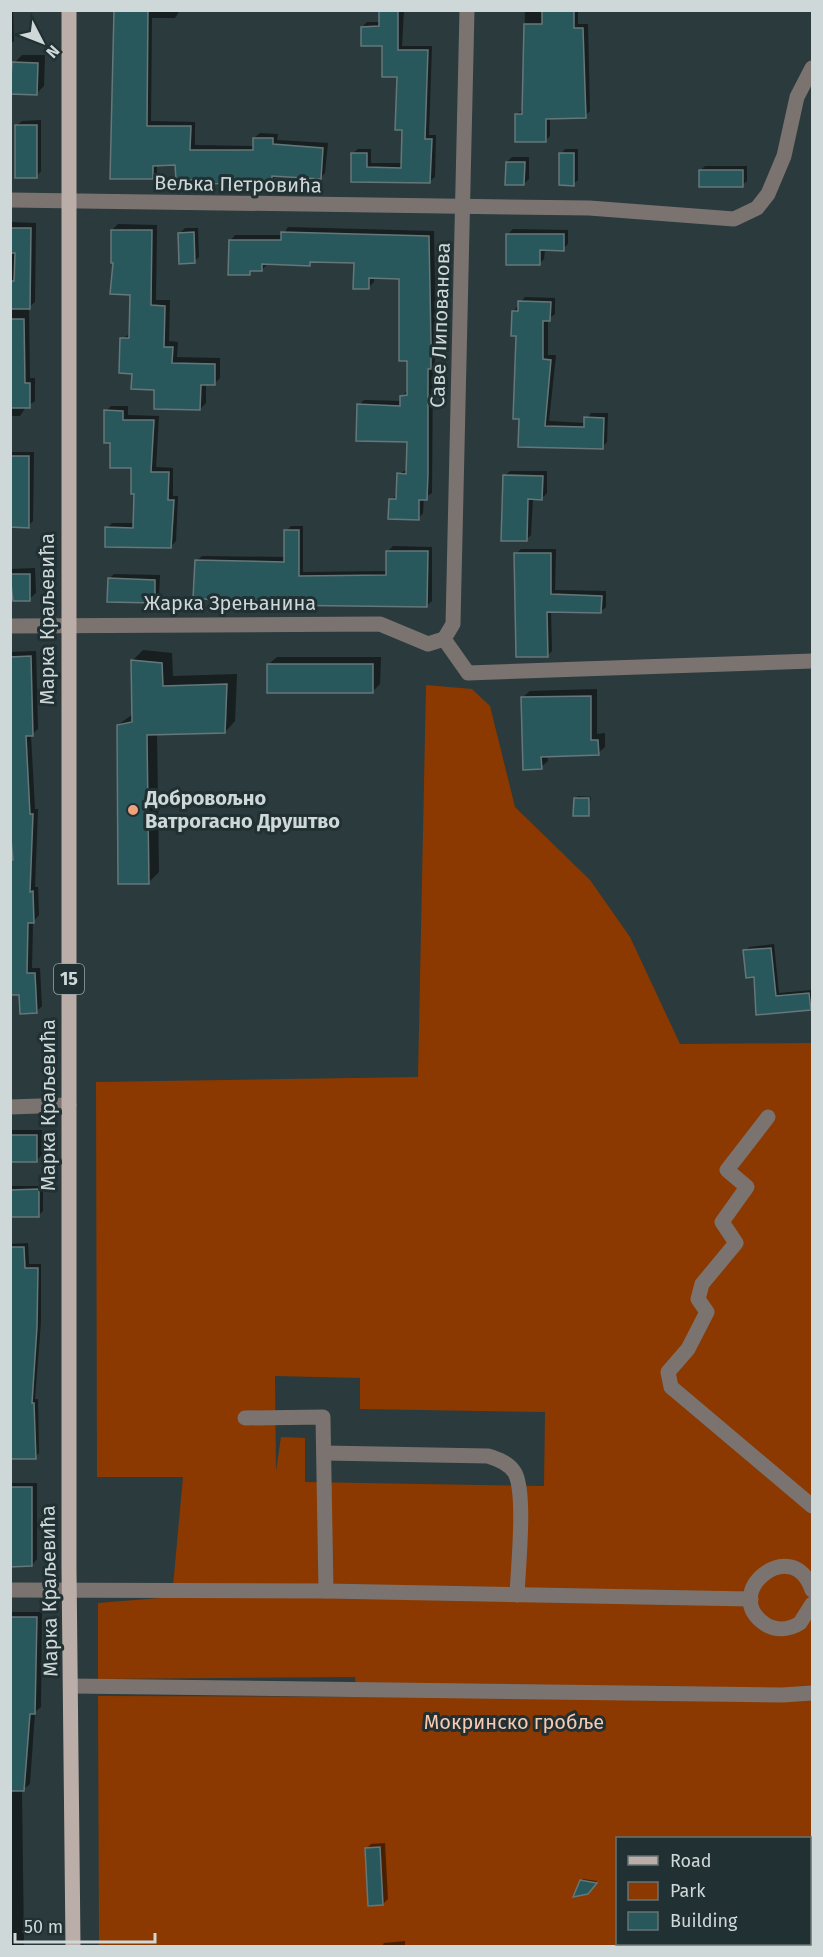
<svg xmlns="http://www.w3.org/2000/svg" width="823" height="1957" viewBox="0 0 823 1957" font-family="'Fira Sans',sans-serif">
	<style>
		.green { fill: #8b3900; fill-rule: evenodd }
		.shadow { fill: #0007 }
		.building { fill: #29585c; stroke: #667779; stroke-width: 1.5 }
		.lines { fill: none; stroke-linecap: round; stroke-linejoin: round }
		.minor { stroke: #7a7370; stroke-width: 15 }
		.major { stroke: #bbaea8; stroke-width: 15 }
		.poi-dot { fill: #f1a27b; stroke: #213032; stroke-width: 2 }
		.labels { text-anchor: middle; stroke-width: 6; stroke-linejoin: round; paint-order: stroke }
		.shield { fill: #213032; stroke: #9ba6a7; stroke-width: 1.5 }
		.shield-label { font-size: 18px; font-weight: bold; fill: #cfd8d9 }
		.street-label { font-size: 20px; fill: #cfd8d9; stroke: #213032 }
		.poi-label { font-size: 20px; font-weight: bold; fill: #cfd8d9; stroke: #213032; text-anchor: start }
		.park-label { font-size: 20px; fill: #f9c9b2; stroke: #213032 }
	</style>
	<rect width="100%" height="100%" fill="#2b3a3c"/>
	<!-- green -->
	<path class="green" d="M426,685L472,689L490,706L515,807L590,880L630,937L680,1044L812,1043V1946H99L98,1696L357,1697L355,1677L98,1679V1603L172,1597L183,1477H97L96,1082L418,1077ZM275,1376L360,1378V1409L545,1412L544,1486L305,1482V1438L281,1437L276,1471ZM618,1838H810V1944H618Z"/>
	<!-- shadow -->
	<g class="shadow">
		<polygon points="10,10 13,10 14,41 10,44"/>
		<polygon points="115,10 180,10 175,18 152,18 151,121 195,122 195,145 254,146 254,138 260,133 278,134 277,140 328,143 325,173 320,178 277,175 272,180 211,183 211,179 177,164 157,164 157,173 152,178"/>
		<polygon points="380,10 404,10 402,46 432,46 429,135 436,135 435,177 430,181 353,181 353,153 358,149 371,149 371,163 403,163 404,129 398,75 383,44 362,27 367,22 380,22"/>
		<polygon points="525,10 578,10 578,24 588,24 590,111 585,116 550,117 550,136 545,141 517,114 524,109"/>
		<polygon points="22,55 45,55 44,86 36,94 10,93 10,71 13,71 14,63"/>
		<polygon points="41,120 41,171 36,177 16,126 22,121"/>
		<polygon points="565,149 578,149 578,180 573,184 561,154"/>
		<polygon points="512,157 529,157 529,179 524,184 507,162"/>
		<polygon points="705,166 747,166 747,181 742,185 701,170"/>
		<polygon points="10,222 36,223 35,302 29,307 30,378 35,378 35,401 26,407 20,416 10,416"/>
		<polygon points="118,224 157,225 156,300 170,300 169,341 178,342 177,357 220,358 220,378 214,384 206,383 206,403 200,409 156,389 133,373 122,339 131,333 132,294 114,262 112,230"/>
		<polygon points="288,227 434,231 436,336 435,362 433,365 432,493 424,498 423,513 418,519 391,500 398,494 399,474 408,469 409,441 359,405 364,400 402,401 402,396 407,391 409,360 400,278 374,277 374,282 368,288 355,261 313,260 309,264 267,264 262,270 253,270 249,273 230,241 235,235 283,235"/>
		<polygon points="185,228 198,228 199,257 194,262 180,233"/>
		<polygon points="513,229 568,230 568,244 563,249 545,249 544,259 539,264 507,235"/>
		<polygon points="525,297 555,298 555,314 548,319 548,355 556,355 549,421 585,423 591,413 608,413 607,442 602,447 521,418 517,334 513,312"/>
		<polygon points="111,406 128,406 128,415 159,416 156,467 173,468 173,496 178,496 176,541 171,546 107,528 112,523 134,523 136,493 133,467 112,442 106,411"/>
		<polygon points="10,452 34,452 33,521 28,526 10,526"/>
		<polygon points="510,471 547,471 547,493 542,498 533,498 531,535 526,540 505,476"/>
		<polygon points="291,526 303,526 303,572 388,571 388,551 393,546 432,547 432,601 426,606 196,561 202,556 286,557 286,531"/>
		<polygon points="521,549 556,549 555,590 606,591 606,607 600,612 551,610 552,651 547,656 516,554"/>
		<polygon points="35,568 36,593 29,599 10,593 10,569"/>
		<polygon points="114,574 160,575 159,597 154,602 109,579"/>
		<polygon points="143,650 172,653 173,676 237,674 235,721 225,732 157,733 159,872 148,883 118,725 133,714 132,661"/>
		<polygon points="36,651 38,729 31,735 35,809 38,809 35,887 38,887 39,915 33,922 32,968 40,968 42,1006 36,1012 21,993 10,994 10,855 15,855 10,828 10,652"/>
		<polygon points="277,657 381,657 380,684 372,692 269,664"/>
		<polygon points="597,689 597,734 605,733 605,747 598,753 547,756 548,761 541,767 523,697 530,691"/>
		<polygon points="578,796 591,797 588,815 575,798"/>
		<polygon points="774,944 779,993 812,990 810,1009 758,1013 755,976 745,951 749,947"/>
		<polygon points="10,1044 12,1065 10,1067"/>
		<polygon points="10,1130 42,1130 42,1155 36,1161 10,1160"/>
		<polygon points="10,1186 43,1186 43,1211 38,1216 10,1216"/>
		<polygon points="28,1243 29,1264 41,1264 41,1322 35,1399 38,1399 39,1453 35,1457 10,1305 10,1244"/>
		<polygon points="10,1483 37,1483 37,1559 32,1565 10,1566"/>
		<polygon points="13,1612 42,1612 41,1707 35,1712 30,1784 22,1790 24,1946 10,1946 10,1614"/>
		<polygon points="385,1843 388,1899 383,1904 366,1849 371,1844"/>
		<polygon points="583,1879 597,1881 590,1890 581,1881"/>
		<polygon points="405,1941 405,1946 382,1946 384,1943"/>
	</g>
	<!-- building -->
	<g class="building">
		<polygon points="114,10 148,10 147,126 191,126 190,150 253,150 253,138 273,138 273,144 323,148 321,179 272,176 272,181 210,184 210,180 176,180 175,165 153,166 153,179 110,179"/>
		<polygon points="379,10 398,10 398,50 428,50 425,139 432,139 430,183 351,182 351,153 367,153 367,167 401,168 402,130 395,130 397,77 382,77 382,46 361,46 361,27 379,26"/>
		<polygon points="542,10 574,10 574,28 583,28 586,118 546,119 546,142 515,142 515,114 522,114 524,24 542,24"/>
		<polygon points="12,62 38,63 37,95 10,94"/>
		<rect x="15" y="125" width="22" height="53"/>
		<polygon points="559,153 574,153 574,186 559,185"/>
		<polygon points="506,162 525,162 524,185 505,185"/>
		<rect x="699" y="170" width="44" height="17"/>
		<polygon points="10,228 31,228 30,309 10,309 10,281 14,281 15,253 10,253"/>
		<polygon points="111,230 152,230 151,305 165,306 164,347 173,347 172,363 215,364 215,385 201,385 200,410 154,409 154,390 131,389 132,374 119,373 120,338 129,338 130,295 110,294 113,263 111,263"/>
		<polygon points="194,232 195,263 179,264 178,233"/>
		<polygon points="281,232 429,236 431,342 431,369 428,369 428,474 427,500 419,500 419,520 388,519 389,499 396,499 397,473 406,474 407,442 356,441 357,404 400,406 400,396 407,395 407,361 399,361 399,279 369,278 369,289 353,289 354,263 310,262 310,266 262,264 262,271 250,271 250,275 228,275 229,240 281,240"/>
		<polygon points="506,234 564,234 564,251 540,250 540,265 506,265"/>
		<polygon points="518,301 551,302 550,321 543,321 543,359 551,360 545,426 584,427 584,417 604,418 603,449 518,447 519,419 513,419 516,336 511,336 512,311 518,311"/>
		<polygon points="10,319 24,319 25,383 30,383 30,408 10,408"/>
		<polygon points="104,410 123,411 123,420 154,420 151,472 169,472 168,500 174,500 171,548 105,547 105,527 133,528 134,494 131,494 131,468 110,468 110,443 104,443"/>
		<polygon points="10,456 29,456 29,528 10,527"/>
		<polygon points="503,475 543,476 542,500 528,499 527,541 501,541"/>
		<polygon points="284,530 299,530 299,576 386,575 386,551 428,551 427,607 270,605 193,598 195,560 284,562"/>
		<polygon points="514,553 551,553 551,594 602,596 601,613 547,612 548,657 516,657"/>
		<polygon points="10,574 30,574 30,601 13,601"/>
		<polygon points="108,578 155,580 155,603 107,602"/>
		<polygon points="31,656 33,736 26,736 30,814 33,814 30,892 33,891 34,923 28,923 27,973 35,973 37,1013 20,1014 19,995 10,995 10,860 13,860 10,829 10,657"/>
		<polygon points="131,660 162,663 163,686 227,684 225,733 147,735 149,884 118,884 117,725 132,722"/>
		<rect x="267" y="664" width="106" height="29"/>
		<polygon points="591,696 591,740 598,740 599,755 541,757 542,769 523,770 521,697"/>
		<polygon points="574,798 589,798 589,816 573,816"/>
		<polygon points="771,948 776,996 809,993 811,1010 756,1015 754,977 746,978 743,950"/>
		<rect x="10" y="1135" width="27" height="27"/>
		<polygon points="39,1189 39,1217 10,1217 10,1190"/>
		<polygon points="10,1247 24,1247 25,1268 38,1268 37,1327 32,1403 34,1403 36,1459 10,1459"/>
		<polygon points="10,1487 32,1487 32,1566 10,1567"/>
		<polygon points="10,1617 37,1617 35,1714 30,1714 24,1791 10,1791"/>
		<polygon points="380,1847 383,1905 368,1906 365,1848"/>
		<polygon points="580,1880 597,1883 588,1894 573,1897"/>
	</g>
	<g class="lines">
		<!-- minor -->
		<g class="minor">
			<polyline points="10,200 589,208 734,219 757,208 768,194 784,156 797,97 812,68"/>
			<polyline points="10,626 380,624 428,644 444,639"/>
			<polyline points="444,639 453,624 467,10"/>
			<polyline points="444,639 468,673 812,661"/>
			<polyline points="10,1107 69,1105"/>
			<polyline points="768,1117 727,1170 747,1187 722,1222 736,1243 702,1284 698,1299 707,1312 688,1349 668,1372 671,1387 812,1506"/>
			<polyline points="245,1418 323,1417 326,1591"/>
			<path d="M324,1453L488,1456C498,1459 509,1463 515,1473C526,1494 518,1568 517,1595"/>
			<polyline points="10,1590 326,1591 751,1599"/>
			<path d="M812,1590C793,1533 719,1593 765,1624C776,1631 789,1630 800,1623L812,1604"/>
			<polyline points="71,1686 782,1695 812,1693"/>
		</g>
		<!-- major -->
		<polyline class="major" points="69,10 69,1567 73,1946"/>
	</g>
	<!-- markers -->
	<circle class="poi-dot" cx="133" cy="810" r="6"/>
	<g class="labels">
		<!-- shield labels -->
		<rect class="shield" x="54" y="964" width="30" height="30" rx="4.5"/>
		<g class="shield-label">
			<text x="69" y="985">15</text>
		</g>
		<!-- street labels -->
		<g class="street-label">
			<text transform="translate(238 184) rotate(1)" y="7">Вељка Петровића</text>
			<text transform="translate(440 325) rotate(-88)" y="7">Саве Липованова</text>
			<text x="230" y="610">Жарка Зрењанина</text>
			<text transform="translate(47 619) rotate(-90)" y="7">Марка Краљевића</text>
			<text transform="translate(48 1105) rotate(-90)" y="7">Марка Краљевића</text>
			<text transform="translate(49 1591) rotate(-91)" y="7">Марка Краљевића</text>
		</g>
		<!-- poi labels -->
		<g class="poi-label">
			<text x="145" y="805">Добровољно<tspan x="145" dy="23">Ватрогасно Друштво</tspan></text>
		</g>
		<!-- park labels -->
		<g class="park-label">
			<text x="514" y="1729">Мокринско гробље</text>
		</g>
	</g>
	<!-- border -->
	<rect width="823" height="1957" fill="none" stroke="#cfd8d9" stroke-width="24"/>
	<!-- legend -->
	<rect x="616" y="1837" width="195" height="108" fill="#213032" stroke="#677375" stroke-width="1.5"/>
	<rect x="628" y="1856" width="30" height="9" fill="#bbaea8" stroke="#677375" stroke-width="1.5"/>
	<text x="670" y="1867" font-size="18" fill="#cfd8d9">Road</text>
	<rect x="628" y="1882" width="30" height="18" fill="#8b3900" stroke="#677375" stroke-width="1.5"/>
	<text x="670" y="1897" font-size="18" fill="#cfd8d9">Park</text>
	<rect x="628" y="1912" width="30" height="18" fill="#29585c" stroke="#677375" stroke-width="1.5"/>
	<text x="670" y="1927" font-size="18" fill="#cfd8d9">Building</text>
	<!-- north arrow -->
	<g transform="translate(42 42) rotate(132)" stroke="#213032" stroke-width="4.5" paint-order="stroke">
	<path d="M0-4.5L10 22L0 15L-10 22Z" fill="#cfd8d9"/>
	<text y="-9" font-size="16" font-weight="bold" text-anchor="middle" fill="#cfd8d9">N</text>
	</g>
	<!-- scale -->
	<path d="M15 1933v9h140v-9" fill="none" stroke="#cfd8d9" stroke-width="3"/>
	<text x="24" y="1933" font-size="18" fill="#cfd8d9" stroke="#213032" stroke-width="4.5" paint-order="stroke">50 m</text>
</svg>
